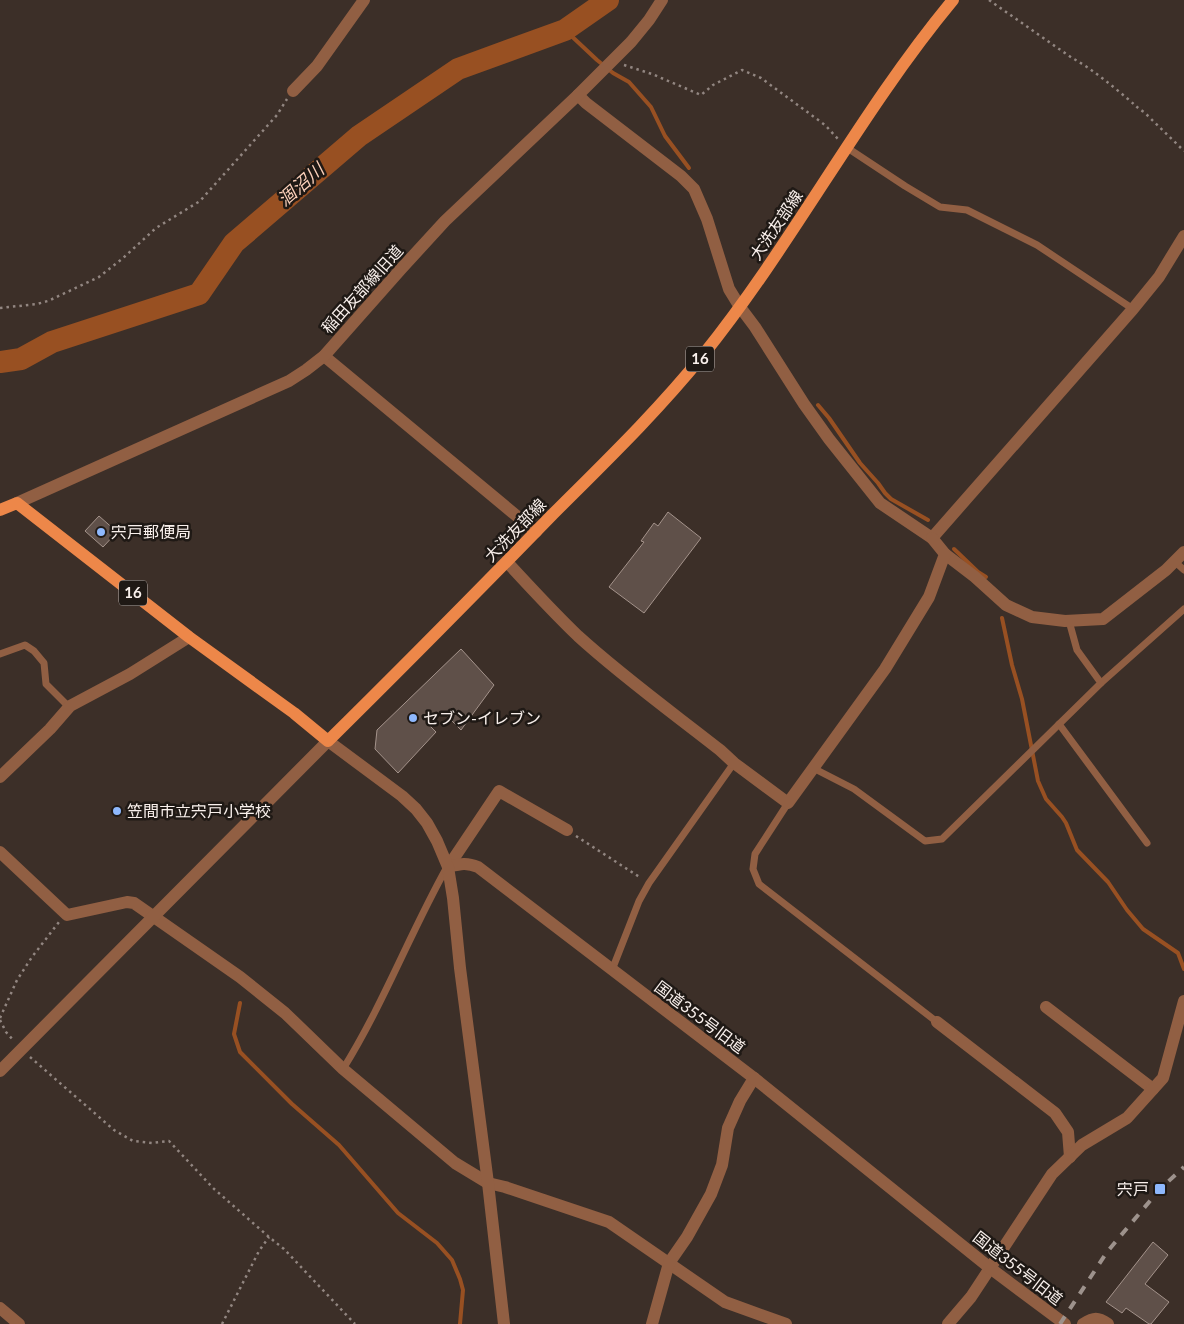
<svg xmlns="http://www.w3.org/2000/svg" width="1184" height="1324" viewBox="0 0 1184 1324" font-family="Lato,'Noto Sans JP',sans-serif">
	<style>
		.lines { fill: none; stroke-linecap: round; stroke-linejoin: round }
		.stream { stroke: #985022; stroke-width: 4 }
		.river { stroke: #985022; stroke-width: 22 }
		.building { fill: #5f5049; stroke: #a4938b }
		.path { stroke: #928681; stroke-width: 2.5; stroke-dasharray: 2.5 4; stroke-linecap: butt }
		.service { stroke: #915f43; stroke-width: 7 }
		.minor { stroke: #915f43; stroke-width: 12 }
		.tertiary { stroke: #915f43; stroke-width: 12 }
		.primary { stroke: #ed8749; stroke-width: 12 }
		.rail { stroke: #9d928c; stroke-width: 4; stroke-dasharray: 9 9; stroke-linecap: butt }
		.poi-dot { fill: #8eb8fd; stroke: #1f1915; stroke-width: 2 }
		.labels { text-anchor: middle; stroke-width: 5; stroke-linejoin: round; paint-order: stroke }
		.shield { fill: #1f1915; stroke: #b8b0ac; stroke-width: 1 }
		.shield-label { font-size: 15px; font-weight: bold; fill: #f9f0ec }
		.street-label { font-size: 16px; fill: #f9f0ec; stroke: #1f1915 }
		.poi-label { font-size: 16px; fill: #f9f0ec; stroke: #1f1915; text-anchor: start }
		.water-label { font-size: 18px; font-style: italic; fill: #fbd0ba; stroke: #1f1915 }
	</style>
	<rect width="100%" height="100%" fill="#3c2f28"/>
	<g class="lines">
		<!-- stream -->
		<g class="stream">
			<polyline points="565,30 597,60 613,73 629,82 651,107 665,136 689,168"/>
			<polyline points="818,405 829,418 860,463 878,483 885,493 891,499 928,520"/>
			<polyline points="954,549 978,572 986,577"/>
			<polyline points="1002,618 1012,665 1022,699 1038,781 1046,799 1062,817 1066,823 1077,850 1108,882 1127,910 1143,929 1178,953 1184,969"/>
			<polyline points="240,1003 234,1034 240,1052 292,1104 339,1145 398,1213 437,1243 452,1260 460,1279 463,1290 460,1324"/>
		</g>
		<!-- river -->
		<polyline class="river" points="0,362 21,359 52,342 199,294 234,243 359,136 458,69 565,30 608,0"/>
	</g>
	<!-- building -->
	<g class="building">
		<polygon points="668,512 701,538 644,613 609,587 644,542 641,541 654,523 658,526"/>
		<polygon points="99,516 117,532 103,547 85,531"/>
		<polygon points="461,649 494,685 461,730 442,711 429,725 436,732 398,773 375,749 377,730"/>
		<polygon points="1153,1242 1168,1255 1145,1284 1169,1302 1151,1324 1149,1324 1126,1308 1122,1313 1106,1302"/>
	</g>
	<g class="lines">
		<!-- path -->
		<g class="path">
			<path d="M989,0L1072,58C1091,68 1111,85 1128,99C1134,104 1137,108 1144,112L1184,151"/>
			<polyline points="624,65 652,74 701,95 713,85 742,70 761,78 825,125 838,139"/>
			<polyline points="0,308 37,304 48,301 99,277 122,259 156,228 200,201 277,115 287,99"/>
			<polyline points="576,836 641,878"/>
			<polyline points="0,1018 17,980 32,957 59,922"/>
			<polyline points="0,1020 6,1032 14,1041"/>
			<polyline points="30,1057 114,1130 133,1141 152,1143 169,1141 213,1188 269,1237 284,1249 355,1324"/>
			<polyline points="222,1324 259,1251 269,1237"/>
		</g>
		<!-- service -->
		<g class="service">
			<polyline points="846,147 905,186 940,207 967,210 1037,245 1133,309"/>
			<polyline points="1174,561 1184,570"/>
			<polyline points="0,654 25,645 34,651 44,663 46,684 69,707"/>
			<polyline points="1101,683 1184,609"/>
			<polyline points="1059,724 1147,843"/>
			<polyline points="813,768 854,789 925,841 942,839 1101,683 1077,650 1069,621"/>
			<polyline points="788,803 755,854 753,869 759,884 937,1022"/>
			<polyline points="612,970 639,901 649,883 734,763"/>
			<path d="M343,1069C383,1005 410,933 447,867"/>
		</g>
		<!-- minor -->
		<g class="minor">
			<polyline points="293,91 317,66 364,0"/>
			<polyline points="578,95 586,103 681,176 694,189 707,219 729,289 740,307 755,327 804,404 829,439 880,503 932,538 1133,309 1159,277 1184,236"/>
			<polyline points="324,356 536,532"/>
			<polyline points="945,554 975,577 1006,605 1032,617 1065,621 1103,619 1166,570 1184,552"/>
			<path d="M507,562C530,587 553,612 578,636C623,677 673,713 720,750L734,763L788,803L885,669L929,597L945,554L932,538"/>
			<polyline points="0,777 50,729 70,706 130,674 189,637"/>
			<polyline points="0,852 67,915 127,902 134,903 240,977 285,1013 343,1069 455,1163 488,1183 505,1187 609,1222 725,1302 786,1324"/>
			<polyline points="448,867 499,791 567,830"/>
			<polyline points="1046,1007 1153,1089"/>
			<polyline points="937,1022 1055,1113 1068,1132 1070,1157"/>
			<polyline points="0,1308 19,1324"/>
			<polyline points="652,1324 669,1263 687,1237 711,1194 722,1165 728,1128 740,1101 754,1078"/>
			<polyline points="948,1324 971,1297 1052,1174 1082,1145 1127,1118 1163,1078 1184,1001"/>
			<path d="M1083,1324C1094,1317 1098,1317 1108,1324"/>
		</g>
		<!-- tertiary -->
		<g class="tertiary">
			<polyline points="17,503 289,381 306,370 324,356 401,269 445,221 578,95 631,42 649,20 662,0"/>
			<path d="M448,867C460,864 466,862 478,867L754,1078L990,1268L1065,1324"/>
			<polyline points="0,1071 328,741 402,796 416,809 427,823 437,841 448,867 453,898 460,968 488,1183 504,1324"/>
		</g>
		<!-- primary -->
		<path class="primary" d="M0,510L17,503L189,637L294,713L328,741C404,666 478,591 552,515C604,463 657,412 703,355C794,242 860,112 953,0"/>
		<!-- rail -->
		<polyline class="rail" points="1060,1324 1107,1252 1160,1189 1184,1167"/>
	</g>
	<!-- markers -->
	<g class="poi-dot">
		<circle cx="101" cy="532" r="5"/>
		<circle cx="413" cy="718" r="5"/>
		<circle cx="117" cy="811" r="5"/>
		<rect x="1154" y="1183" width="12" height="12" rx="2.5"/>
	</g>
	<g class="labels">
		<!-- shield labels -->
		<g class="shield">
			<rect x="686" y="346.5" width="28" height="25" rx="4"/>
			<rect x="119" y="580.5" width="28" height="25" rx="4"/>
		</g>
		<g class="shield-label">
			<text x="700" y="364">16</text>
			<text x="133" y="598">16</text>
		</g>
		<!-- street labels -->
		<g class="street-label">
			<text transform="translate(776 225) rotate(-56)" y="6">大洗友部線</text>
			<text transform="translate(362 289) rotate(-48)" y="6">稲田友部線旧道</text>
			<text transform="translate(515 530) rotate(-46)" y="6">大洗友部線</text>
			<text transform="translate(700 1017) rotate(37)" y="6">国道355号旧道</text>
			<text transform="translate(1018 1268) rotate(38)" y="6">国道355号旧道</text>
		</g>
		<!-- poi labels -->
		<g class="poi-label">
			<text x="111" y="538">宍戸郵便局</text>
			<text x="423" y="724">セブン-イレブン</text>
			<text x="127" y="817">笠間市立宍戸小学校</text>
			<text x="1149" y="1195" text-anchor="end">宍戸</text>
		</g>
		<!-- water labels -->
		<g class="water-label">
			<text transform="translate(301 185) rotate(-41)" y="6">涸沼川</text>
		</g>
	</g>
</svg>
